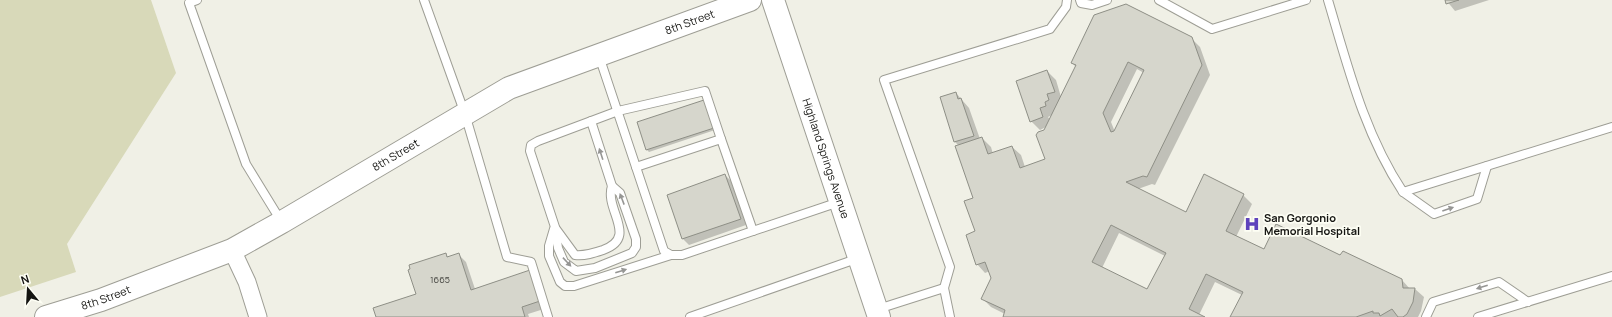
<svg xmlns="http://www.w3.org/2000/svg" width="1612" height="317" viewBox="0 0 1612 317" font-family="Manrope,sans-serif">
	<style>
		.green { fill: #d8d9b9 }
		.shadow { fill: #0003; fill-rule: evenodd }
		.building { fill: #d6d6cc; stroke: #8e8f86; fill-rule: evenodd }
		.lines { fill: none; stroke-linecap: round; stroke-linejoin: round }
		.lane-casing { stroke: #9e9e95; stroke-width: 10 }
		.street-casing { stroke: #9e9e95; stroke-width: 19 }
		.secondary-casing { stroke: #9e9e95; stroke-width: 24 }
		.lane { stroke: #fff; stroke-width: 8 }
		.street { stroke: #fff; stroke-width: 17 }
		.secondary { stroke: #fff; stroke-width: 22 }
		.oneway { fill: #969694 }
		.labels { text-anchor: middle; stroke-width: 3.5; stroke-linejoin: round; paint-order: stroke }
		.number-label { font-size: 9px; fill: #454540 }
		.street-label { font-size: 11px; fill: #151512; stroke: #fdfef4 }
		.poi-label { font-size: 11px; font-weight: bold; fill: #151512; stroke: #fdfef4; text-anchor: start }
	</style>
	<rect width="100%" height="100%" fill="#f0f0e6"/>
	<!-- green -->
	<polygon class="green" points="0,0 151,0 176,73 67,244 76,272 0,297"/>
	<!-- shadow -->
	<g class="shadow">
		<polygon points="1446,0 1489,0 1455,11"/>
		<path d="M1191,38L1200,47L1210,75L1155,185L1152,184L1138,189L1186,213L1204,176L1243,195L1252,204L1236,237L1265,251L1341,256L1402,280L1410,289H1415L1424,297L1421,311L1418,317H1231L1242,295L1215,282L1199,315L1202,317H1004L1005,314L991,307L983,299L993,278L990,271L985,273L977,264L974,199L959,146L955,142L941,98L956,93L969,108L980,139L982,138L991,147L993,154L1012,147L1021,155L1025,167L1046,160L1045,130L1046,127L1040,130L1031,121L1047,71L1056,80L1061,97L1076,67L1072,63ZM1137,69L1144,73L1115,132L1111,122ZM1052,115L1050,120L1048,117ZM1119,233L1165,256L1148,291L1102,268Z"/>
		<polygon points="704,101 715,130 649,152 647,150 638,123"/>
		<polygon points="725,175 731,181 746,225 689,245 683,239 668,195"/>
		<polygon points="445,254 449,258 459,255 466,262 475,289 530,271 547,308 528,314 529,317 377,317 418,295"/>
	</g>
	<!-- building -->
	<g class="building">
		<polygon points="1445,0 1459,0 1446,4"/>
		<path d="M1126,4L1192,37L1202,65L1147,177L1143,176L1126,182L1186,212L1204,174L1244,194L1226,231L1264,249L1276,224L1340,255L1343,251L1402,279L1403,288H1415L1413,302L1407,314L1403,317H1398L1392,309L1380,316L1379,313H1373V311L1356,317H1230L1243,292L1206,274L1189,309L1205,317H1003L1005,310L981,299L991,278L985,262L976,265L966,235L975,231L964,201L973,198L955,146L982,137L988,154L1012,146L1020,168L1045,159L1036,135L1038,132L1044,130L1076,65L1071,63L1094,15ZM1128,62L1144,70L1114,131L1111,132L1103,113ZM1111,225L1166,253L1147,289L1092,262Z"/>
		<polygon points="1047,70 1055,92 1047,94 1049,100 1045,102 1046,106 1040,108 1043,117 1030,122 1016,81"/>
		<polygon points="956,92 958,99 961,98 974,136 954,142 940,97"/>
		<polygon points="704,100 714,128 646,150 637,122"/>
		<polygon points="725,174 741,219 682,239 667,195"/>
		<polygon points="446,253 447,257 459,253 471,290 530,270 540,301 522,307 525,317 376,317 373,308 416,294 408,270 410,269 409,265"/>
	</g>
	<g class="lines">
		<defs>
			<g id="lane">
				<polyline points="197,0 189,3 246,164 281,221"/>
				<polyline points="424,0 465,114 507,257 531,262 548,317"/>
				<polyline points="1080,0 1081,3 1092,5 1107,0"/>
				<polyline points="1159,0 1212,29 1306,0"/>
				<path d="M1328,0C1348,67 1364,133 1403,192L1612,127"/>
				<polyline points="599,56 664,251 671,255 682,255 839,202"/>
				<polyline points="636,167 721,139 753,231"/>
				<polyline points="612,186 620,193 636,239 636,247 632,253 595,268 576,271 564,262 558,248 555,227 530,151 531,145 538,141 618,111 705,91 721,139"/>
				<polyline points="1403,192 1434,214 1477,199 1487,166"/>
				<polyline points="554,229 549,246 549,256 560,282 565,286 574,286 671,255"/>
				<path d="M556,229L575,255C585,256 594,253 603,250C639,237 604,210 612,186L591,121"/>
				<polyline points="878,309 944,288"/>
				<polyline points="690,317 859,258"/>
				<polyline points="950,317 944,288 950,267 884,80 1050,29 1066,7 1067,0"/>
				<polyline points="1426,317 1433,302 1499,282 1528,302"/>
				<polyline points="1478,317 1612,276"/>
			</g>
			<polyline id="street" points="232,250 247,282 258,317"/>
			<g id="secondary">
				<path id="s1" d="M773,0L879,317"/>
				<path id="s2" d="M46,317L101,300L232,250L282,222L509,88L750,0"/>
			</g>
		</defs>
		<!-- lane casing -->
		<use href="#lane" class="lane-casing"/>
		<!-- street casing -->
		<use href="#street" class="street-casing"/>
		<!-- secondary casing -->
		<use href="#secondary" class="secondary-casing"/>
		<!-- lane -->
		<use href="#lane" class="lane"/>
		<!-- street -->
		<use href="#street" class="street"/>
		<!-- secondary -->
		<use href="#secondary" class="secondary"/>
	</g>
	<!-- one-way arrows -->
	<defs><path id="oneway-solid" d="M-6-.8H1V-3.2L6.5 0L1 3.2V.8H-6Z"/></defs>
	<g class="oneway">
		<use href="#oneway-solid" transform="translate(601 154) rotate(-108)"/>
		<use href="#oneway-solid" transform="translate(622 199) rotate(-111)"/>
		<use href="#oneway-solid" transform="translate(1448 209) rotate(-19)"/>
		<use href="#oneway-solid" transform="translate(567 262) rotate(47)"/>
		<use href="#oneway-solid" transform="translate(621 271) rotate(-18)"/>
		<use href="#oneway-solid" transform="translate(1482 287) rotate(163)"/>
	</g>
	<!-- icons -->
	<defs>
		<symbol id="hospital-bare" viewBox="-9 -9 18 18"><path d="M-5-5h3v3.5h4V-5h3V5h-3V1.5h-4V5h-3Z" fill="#5f43bc" stroke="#fdfef4" stroke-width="2.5" paint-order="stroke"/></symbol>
	</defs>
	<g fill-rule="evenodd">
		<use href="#hospital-bare" x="1241" y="213" width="22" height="22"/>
	</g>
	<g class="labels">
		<!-- number labels -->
		<g class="number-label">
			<text x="440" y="283">1665</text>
		</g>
		<!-- street labels -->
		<g class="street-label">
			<text dy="4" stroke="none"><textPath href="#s2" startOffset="711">8th Street</textPath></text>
			<text dy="4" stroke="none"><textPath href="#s2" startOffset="387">8th Street</textPath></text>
			<text dy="4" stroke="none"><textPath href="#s1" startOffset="167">Highland Springs Avenue</textPath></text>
			<text dy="4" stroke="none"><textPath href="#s2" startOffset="63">8th Street</textPath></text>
		</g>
		<!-- poi labels -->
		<g class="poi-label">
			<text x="1264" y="222">San Gorgonio<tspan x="1264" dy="13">Memorial Hospital</tspan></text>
		</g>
	</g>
	<!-- north arrow -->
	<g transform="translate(28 289) rotate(342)" stroke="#fdfef4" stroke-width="3" paint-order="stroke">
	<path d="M0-3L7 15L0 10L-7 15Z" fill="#151512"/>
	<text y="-6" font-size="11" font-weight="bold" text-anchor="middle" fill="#151512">N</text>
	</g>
</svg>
